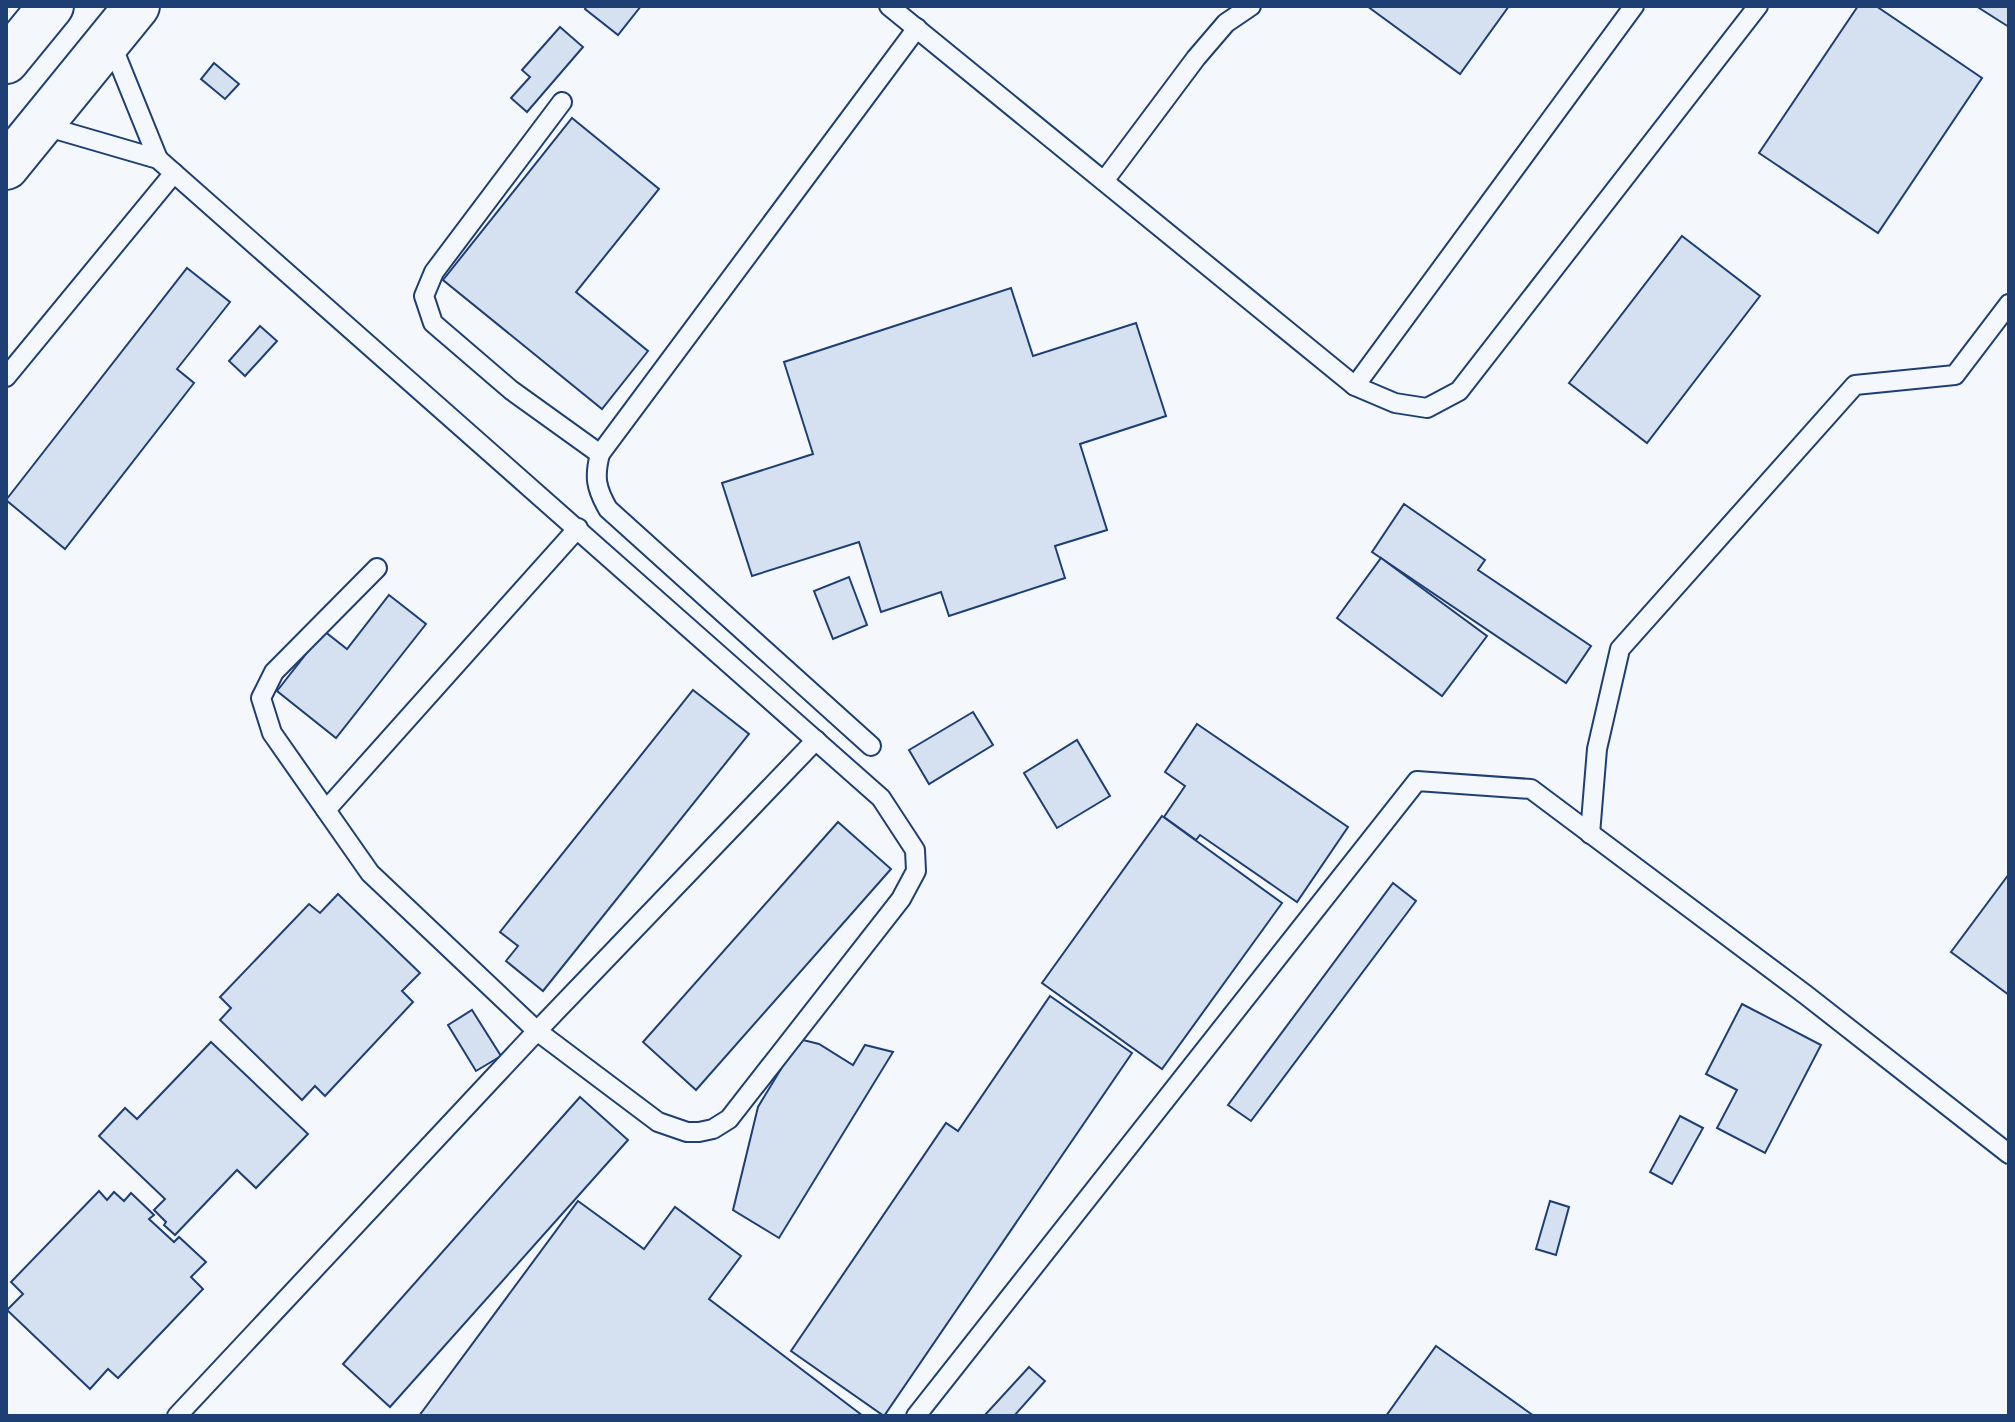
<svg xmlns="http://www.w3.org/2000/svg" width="2015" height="1422" viewBox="0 0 2015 1422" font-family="Montserrat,sans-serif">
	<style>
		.building { fill: #d5e0f0; stroke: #1d3f73; stroke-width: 2 }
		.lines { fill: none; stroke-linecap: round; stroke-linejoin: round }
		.service-casing { stroke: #1d3f73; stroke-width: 22 }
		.secondary-casing { stroke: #1d3f73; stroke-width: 48 }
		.service { stroke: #f4f7fb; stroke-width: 18 }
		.secondary { stroke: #f4f7fb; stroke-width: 44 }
	</style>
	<rect width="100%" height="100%" fill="#f4f7fb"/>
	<!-- building -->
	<g class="building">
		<polygon points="587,6 641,6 618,35 585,9"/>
		<polygon points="1367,6 1509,6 1460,74"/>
		<polygon points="1858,6 1876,6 1982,78 1878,233 1759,153"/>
		<polygon points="1976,6 2009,6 2009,27"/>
		<polygon points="560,27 583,47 527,112 511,98 530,77 522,70"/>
		<polygon points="214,63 239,84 225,99 201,79"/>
		<polygon points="572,118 659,189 576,292 648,351 602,409 443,280"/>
		<polygon points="1682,236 1760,296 1647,443 1569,383"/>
		<polygon points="187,268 230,302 177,369 194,383 65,549 6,500"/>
		<polygon points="1011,288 1033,356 1136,323 1166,416 1080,444 1107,530 1055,546 1065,578 949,616 941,592 881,612 859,542 752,576 722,483 813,454 784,362"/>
		<polygon points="260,326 277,341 245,376 229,361"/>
		<polygon points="1404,504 1485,560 1478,570 1591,646 1566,683 1372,552"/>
		<polygon points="1381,558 1487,636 1442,696 1337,618"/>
		<polygon points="849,577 867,625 833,639 814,591"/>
		<polygon points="389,595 426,624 336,738 277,691 324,631 347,649"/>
		<polygon points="693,690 749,734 543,991 506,961 518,946 500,932"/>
		<polygon points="973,712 993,745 929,784 909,750"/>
		<polygon points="1197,724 1348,827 1297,902 1200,835 1196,840 1164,817 1185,786 1165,772"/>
		<polygon points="1077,740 1110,796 1057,828 1024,773"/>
		<polygon points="1162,816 1282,903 1162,1069 1042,983"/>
		<polygon points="838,822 891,869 696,1090 643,1042"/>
		<polygon points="2009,874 2009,995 1951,952"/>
		<polygon points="1393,883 1416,901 1251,1121 1228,1105"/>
		<polygon points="338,894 420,973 402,991 413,1002 325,1096 315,1086 302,1100 220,1020 231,1008 220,997 309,904 320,913"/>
		<polygon points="1050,996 1132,1053 884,1416 791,1351 946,1123 958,1131"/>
		<polygon points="1742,1004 1821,1045 1765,1153 1717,1128 1737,1090 1706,1074"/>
		<polygon points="472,1010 501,1056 476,1071 448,1025"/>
		<polygon points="799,1039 819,1044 853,1065 865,1045 893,1052 779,1238 733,1210 758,1107"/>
		<polygon points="211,1042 308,1134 256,1188 237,1170 175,1235 164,1225 166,1222 154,1210 165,1199 99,1136 125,1108 137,1119"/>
		<polygon points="580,1097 628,1140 390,1407 343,1364"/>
		<polygon points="1680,1116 1703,1128 1672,1184 1650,1172"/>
		<polygon points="99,1191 107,1200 114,1192 124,1201 131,1193 154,1215 149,1219 174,1242 179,1237 206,1262 191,1277 203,1289 118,1378 108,1369 90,1389 7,1310 23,1294 11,1282"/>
		<polygon points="578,1201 644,1249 675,1207 741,1256 709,1299 863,1416 419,1416"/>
		<polygon points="1550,1201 1569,1207 1556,1255 1536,1249"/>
		<polygon points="1436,1346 1534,1416 1386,1416"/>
		<polygon points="1029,1367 1045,1381 1014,1416 984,1416"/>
	</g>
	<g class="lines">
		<defs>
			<g id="service">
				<polyline points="889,6 1355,386 1395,403 1427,408 1459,391 1758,6"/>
				<polyline points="111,43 158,159"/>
				<polyline points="562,102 434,272 424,296 433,323 511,390 600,454"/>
				<polyline points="41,125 158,159 881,798 915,850 916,871 901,899 729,1119 713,1129 699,1132 687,1132 658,1122 537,1031 370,873 272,733 261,698 274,672 377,568"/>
				<polyline points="1104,181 1196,58 1226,23 1251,6"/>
				<polyline points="6,377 174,173"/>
				<polyline points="1355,386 1634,6"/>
				<path d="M871,746L608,509C596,488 594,477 600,454L917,28"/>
				<polyline points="326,810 578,528"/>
				<polyline points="1590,834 1597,749 1620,649 1855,385 1955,375 2009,304"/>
				<polyline points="177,1416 537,1031 816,740"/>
				<polyline points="916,1416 1417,781 1531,789 1806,995 2009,1154"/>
			</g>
			<g id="secondary">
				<polyline points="6,61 51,6"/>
				<polyline points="6,167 137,6"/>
			</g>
		</defs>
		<!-- service casing -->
		<use href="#service" class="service-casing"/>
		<!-- secondary casing -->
		<use href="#secondary" class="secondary-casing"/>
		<!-- service -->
		<use href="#service" class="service"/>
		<!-- secondary -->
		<use href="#secondary" class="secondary"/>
	</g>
	<!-- border -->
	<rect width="2015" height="1422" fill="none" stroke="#1d3f73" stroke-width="16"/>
</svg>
